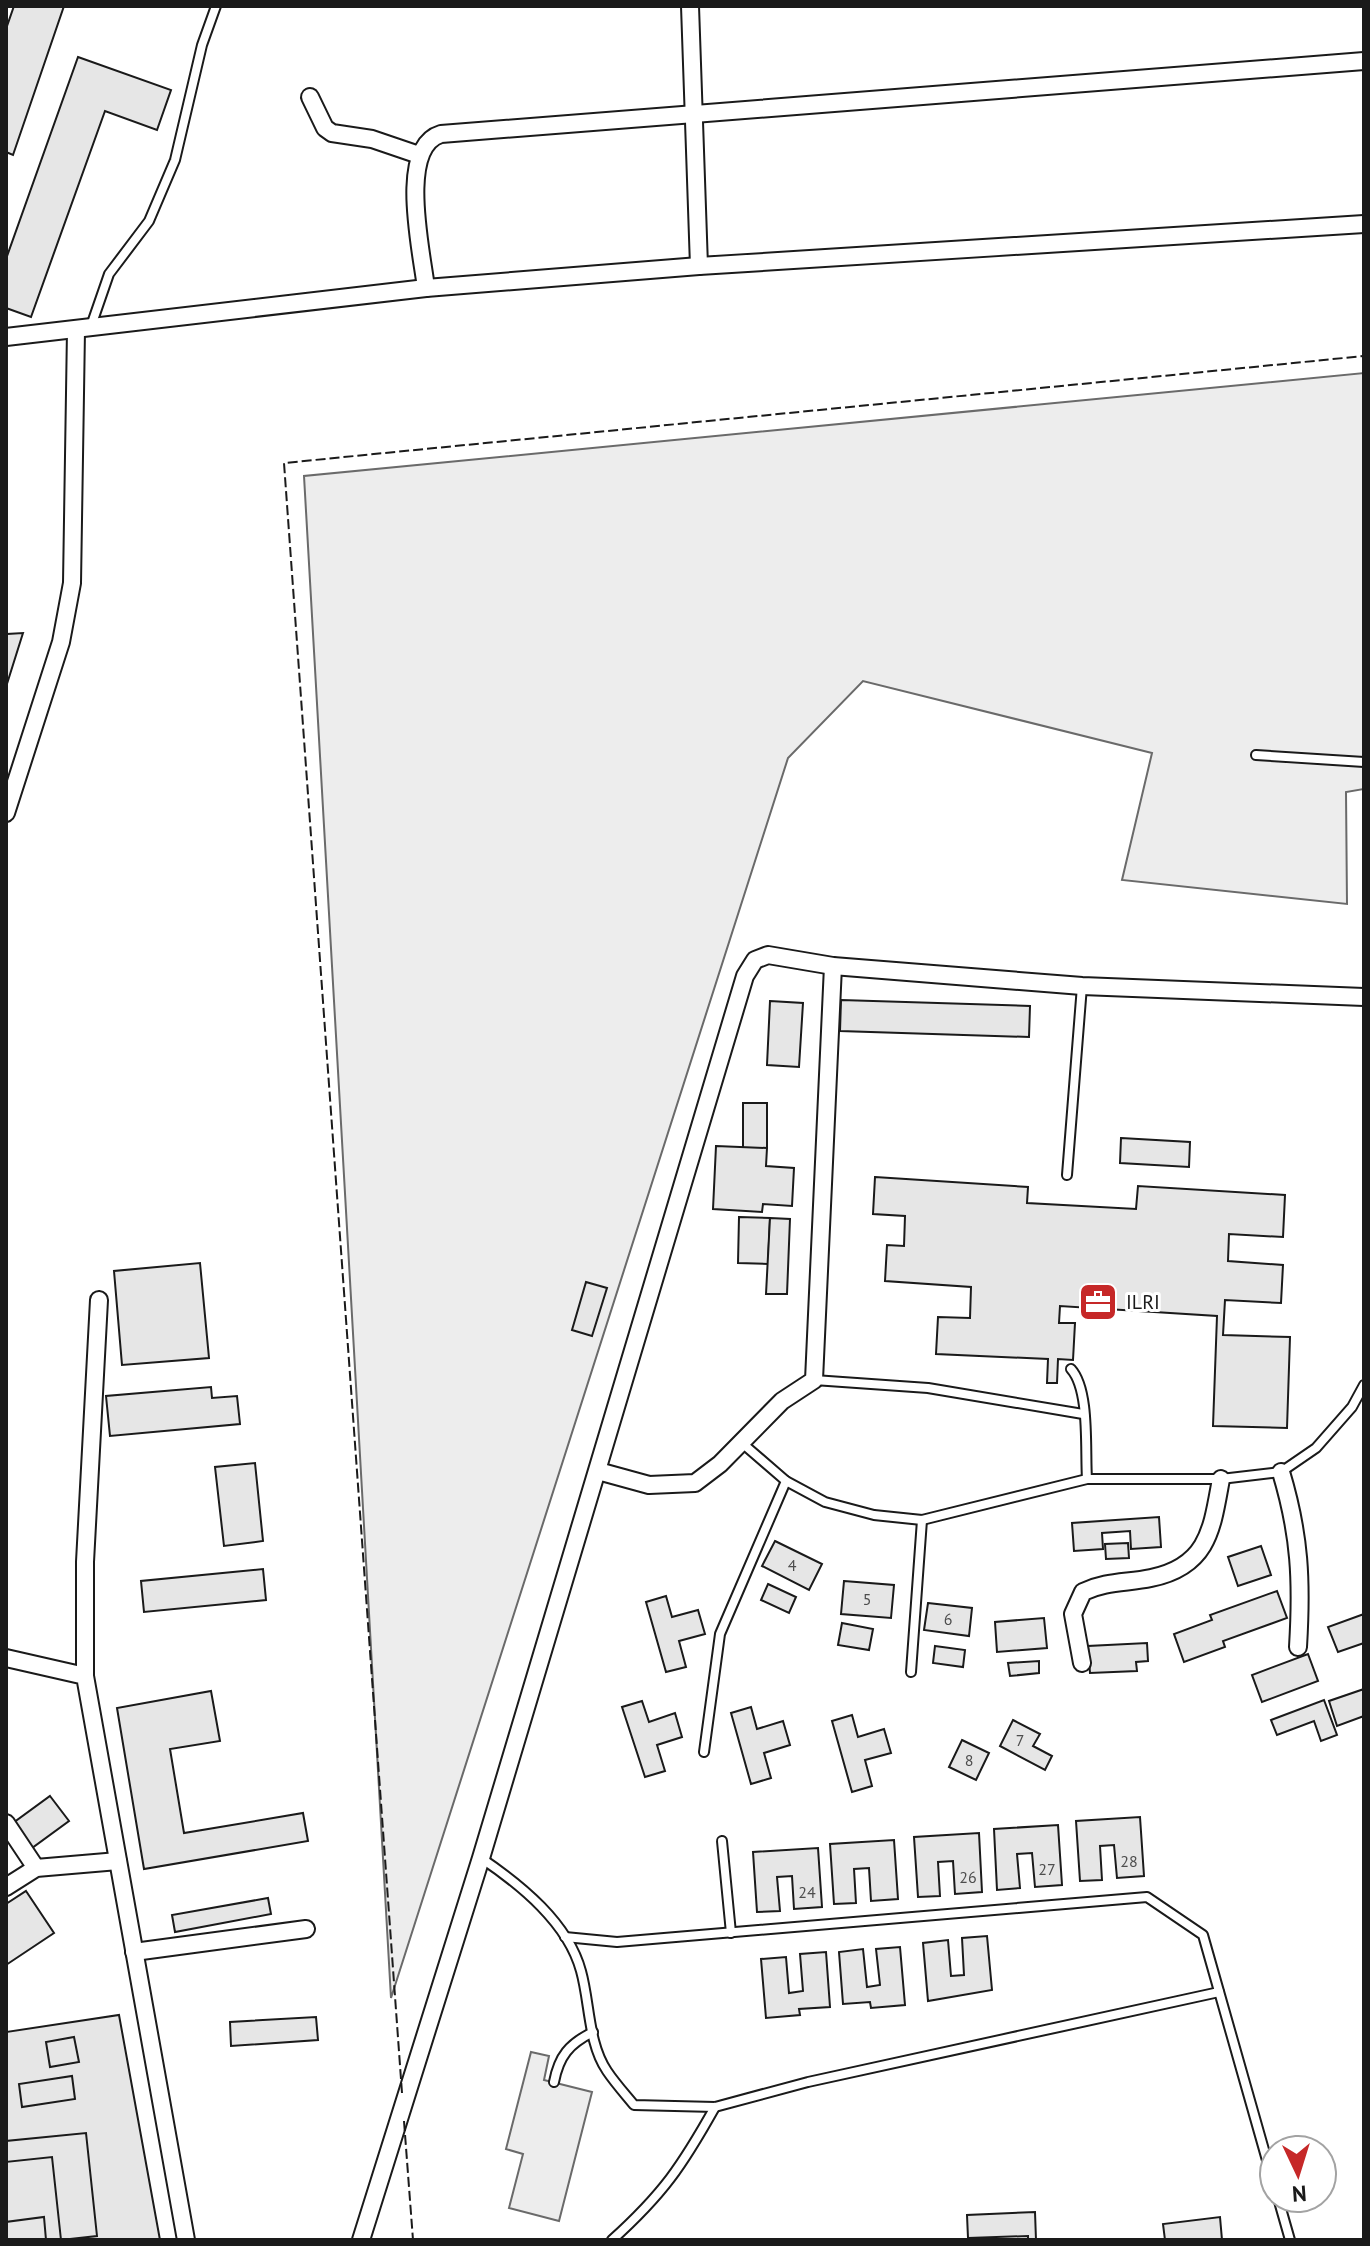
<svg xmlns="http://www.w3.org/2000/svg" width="1370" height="2246" viewBox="0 0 1370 2246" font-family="'PT Sans',sans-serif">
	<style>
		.built { fill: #ededed; stroke: #6a6a6a; stroke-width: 2 }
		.building { fill: #e6e6e6; stroke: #1a1a1a; stroke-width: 2 }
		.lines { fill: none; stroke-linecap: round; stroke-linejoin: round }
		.service-casing { stroke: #1a1a1a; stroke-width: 12 }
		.minor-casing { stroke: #1a1a1a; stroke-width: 20 }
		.service { stroke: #fff; stroke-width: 8 }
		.minor { stroke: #fff; stroke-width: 16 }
		.fence { stroke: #1a1a1a; stroke-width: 2; stroke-dasharray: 10 4; stroke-linecap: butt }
		.labels { text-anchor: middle; stroke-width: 6; stroke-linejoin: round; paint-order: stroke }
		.number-label { font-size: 16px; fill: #4d4d4d }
		.poi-label { font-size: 20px; fill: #1a1a1a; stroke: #fff; text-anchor: start }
	</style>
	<rect width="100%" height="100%" fill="#fff"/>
	<!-- built -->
	<g class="built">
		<polygon points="1364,373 1364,789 1346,792 1347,904 1122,880 1152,753 863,681 788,758 391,1998 304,476"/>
		<polygon points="531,2052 549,2056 544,2080 592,2092 559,2221 509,2208 523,2154 506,2149"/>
	</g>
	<!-- building -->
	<g class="building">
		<polygon points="14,6 64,6 13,155 6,152 6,29"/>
		<polygon points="78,57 171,90 157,130 105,111 31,317 6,308 6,259"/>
		<polygon points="23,633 6,687 6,638 7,634"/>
		<polygon points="841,1000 1030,1006 1029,1037 840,1031"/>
		<polygon points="770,1001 803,1003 799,1067 767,1065"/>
		<rect x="743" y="1103" width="24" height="45"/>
		<polygon points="1121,1138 1190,1142 1189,1167 1120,1163"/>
		<polygon points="716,1146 767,1148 766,1166 794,1168 792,1206 763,1204 762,1212 713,1209"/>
		<polygon points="875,1177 1028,1187 1027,1203 1136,1209 1138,1186 1285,1195 1283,1237 1229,1234 1228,1261 1283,1265 1281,1303 1225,1300 1223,1335 1290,1337 1287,1428 1213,1426 1217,1316 1060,1306 1059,1323 1075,1323 1073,1360 1058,1359 1057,1383 1047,1383 1048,1359 936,1354 938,1317 970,1318 971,1287 885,1281 887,1245 904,1246 905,1216 873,1214"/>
		<polygon points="739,1217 770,1218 768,1264 738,1263"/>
		<polygon points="770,1218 790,1219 787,1294 766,1294"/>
		<polygon points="200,1263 209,1358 122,1365 114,1271"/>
		<polygon points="586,1282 607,1288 592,1336 572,1330"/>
		<polygon points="211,1387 212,1398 237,1396 240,1424 110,1436 106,1396"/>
		<polygon points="255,1463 263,1541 224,1546 215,1467"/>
		<polygon points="1159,1517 1161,1547 1131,1549 1130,1531 1102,1533 1103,1549 1074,1551 1072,1523"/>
		<polygon points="775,1541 822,1564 809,1590 762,1566"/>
		<polygon points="1128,1543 1129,1558 1106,1559 1105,1544"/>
		<polygon points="1261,1546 1271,1575 1238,1586 1228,1557"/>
		<polygon points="263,1569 266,1600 144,1612 141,1581"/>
		<polygon points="844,1581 894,1585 891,1618 841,1614"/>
		<polygon points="768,1584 796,1597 789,1613 761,1600"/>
		<polygon points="1277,1591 1287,1618 1223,1641 1225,1647 1184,1662 1174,1634 1212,1620 1210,1615"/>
		<polygon points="666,1596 672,1617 698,1610 705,1634 679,1641 686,1667 666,1672 646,1602"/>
		<polygon points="928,1603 972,1608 969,1636 924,1630"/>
		<polygon points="1364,1614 1364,1643 1338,1652 1328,1627"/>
		<polygon points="1044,1618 1047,1648 997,1652 995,1622"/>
		<polygon points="842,1623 873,1629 869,1650 838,1645"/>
		<polygon points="1147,1643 1148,1661 1136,1662 1137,1671 1090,1673 1088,1646"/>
		<polygon points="935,1646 965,1650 963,1667 933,1663"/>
		<polygon points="1308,1654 1318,1681 1262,1702 1252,1675"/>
		<polygon points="1039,1661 1039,1673 1010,1676 1008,1663"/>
		<polygon points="1364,1689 1364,1716 1337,1726 1329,1701"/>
		<polygon points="211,1691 220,1741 170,1749 184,1833 303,1813 308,1841 144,1869 117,1708"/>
		<polygon points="1324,1700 1337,1735 1321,1741 1314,1721 1277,1735 1271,1720"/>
		<polygon points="642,1701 649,1722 675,1713 682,1737 657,1745 665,1771 645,1777 622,1707"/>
		<polygon points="751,1707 757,1729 783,1721 790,1745 764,1753 771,1778 751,1784 731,1713"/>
		<polygon points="852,1715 858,1737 884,1729 891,1753 865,1760 872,1786 852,1792 832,1721"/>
		<polygon points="1013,1720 1040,1734 1033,1746 1052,1756 1045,1770 1000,1746"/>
		<polygon points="962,1740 989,1753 976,1780 949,1767"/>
		<polygon points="50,1796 69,1821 32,1848 13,1823"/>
		<polygon points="1140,1817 1144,1876 1117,1878 1114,1845 1100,1846 1102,1880 1080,1881 1076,1821"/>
		<polygon points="1058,1825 1062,1885 1035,1887 1032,1853 1017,1854 1020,1888 997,1890 994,1829"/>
		<polygon points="979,1833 982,1892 955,1894 953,1861 938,1862 940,1896 918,1897 914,1837"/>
		<polygon points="894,1840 898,1899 871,1901 869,1868 854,1869 856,1903 834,1904 830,1844"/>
		<polygon points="818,1848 822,1907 794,1909 792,1876 777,1877 780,1911 757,1912 753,1852"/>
		<polygon points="26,1891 54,1933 6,1965 6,1904"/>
		<polygon points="268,1898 271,1914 175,1932 172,1915"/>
		<polygon points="987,1936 992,1990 928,2001 923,1943 948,1940 951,1976 964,1975 962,1938"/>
		<polygon points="900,1947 905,2005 871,2008 870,2002 843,2004 839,1952 863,1949 867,1987 880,1985 876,1949"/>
		<polygon points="826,1952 830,2007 799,2009 800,2015 766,2018 761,1959 786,1957 789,1993 803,1991 800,1954"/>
		<polygon points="119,2015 160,2240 6,2240 6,2032"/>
		<polygon points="316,2017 318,2040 231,2046 230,2022"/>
		<polygon points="74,2037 79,2062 50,2067 46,2042"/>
		<polygon points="72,2076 75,2099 22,2107 19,2084"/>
		<polygon points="86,2133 97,2236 61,2240 52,2157 6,2162 6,2141"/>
		<polygon points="1035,2212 1036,2240 1028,2240 1028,2236 968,2238 967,2215"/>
		<polygon points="44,2217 46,2240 6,2240 6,2222"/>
		<polygon points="1220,2217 1222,2240 1165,2240 1163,2224"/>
	</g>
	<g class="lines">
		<defs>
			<g id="service">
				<polyline points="91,326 109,274 149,221 175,160 202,45 216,6"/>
				<polyline points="1256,755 1364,762"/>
				<polyline points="1067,1175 1082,986"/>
				<path d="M1071,1369C1090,1390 1085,1449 1087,1479"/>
				<polyline points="814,1380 928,1388 1083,1414"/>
				<polyline points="742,1443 786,1481"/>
				<polyline points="911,1672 922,1520"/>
				<polyline points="704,1752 720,1634 786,1481 825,1502 874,1515 922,1520 1087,1479 1221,1479 1281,1472 1316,1448 1352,1407 1364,1385"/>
				<polyline points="722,1841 731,1933"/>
				<path d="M481,1858C521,1885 568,1923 581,1971C590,2003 588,2043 607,2071C615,2083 625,2094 634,2105L715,2107L808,2082L1219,1992"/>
				<polyline points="565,1937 617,1942 1147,1897 1203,1935 1274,2185"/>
				<path d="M554,2082C559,2056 569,2044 593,2032"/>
				<polyline points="1278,2198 1290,2240"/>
				<path d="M612,2240C663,2194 682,2166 715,2107"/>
			</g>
			<g id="minor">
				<polyline points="690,6 699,266"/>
				<polyline points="310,97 325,128 332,133 372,139 419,155"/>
				<path d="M426,288C422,253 397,147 441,134L1364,61"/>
				<polyline points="6,337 426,288 699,266 1364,224"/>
				<polyline points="6,813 61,642 72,583 76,330"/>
				<polyline points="598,1471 649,1485 695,1483 720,1464 782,1401 814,1380 833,966"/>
				<path d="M1281,1472C1300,1535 1302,1581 1298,1647"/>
				<polyline points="6,1658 85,1676 186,2240"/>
				<path d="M1082,1663L1073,1614L1083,1592C1106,1581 1127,1583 1151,1578C1209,1566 1212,1528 1221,1479"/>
				<polyline points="85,1676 85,1562 99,1300"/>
				<polyline points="6,1823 36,1868"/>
				<polyline points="6,1887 36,1868 118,1861"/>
				<polyline points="134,1952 306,1929"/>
				<polyline points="361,2240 481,1858 745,976 755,960 768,955 833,966 1082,986 1364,997"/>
			</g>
		</defs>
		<!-- service casing -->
		<use href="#service" class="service-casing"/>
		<!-- minor casing -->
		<use href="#minor" class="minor-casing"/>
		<!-- service -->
		<use href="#service" class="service"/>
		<!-- minor -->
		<use href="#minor" class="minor"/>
		<!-- fence -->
		<g class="fence">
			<polyline points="402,2093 284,463 1364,356"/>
			<polyline points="404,2121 413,2240"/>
		</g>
	</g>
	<!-- icons -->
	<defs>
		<symbol id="office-square" viewBox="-11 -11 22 22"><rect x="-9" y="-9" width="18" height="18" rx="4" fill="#c62828" stroke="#fff"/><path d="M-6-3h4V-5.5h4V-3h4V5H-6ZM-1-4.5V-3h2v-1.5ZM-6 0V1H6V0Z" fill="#fff"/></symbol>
	</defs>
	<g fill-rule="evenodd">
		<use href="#office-square" x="1076" y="1280" width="44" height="44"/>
	</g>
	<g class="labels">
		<!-- number labels -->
		<g class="number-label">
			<text x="792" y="1571">4</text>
			<text x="867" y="1605">5</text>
			<text x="948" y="1625">6</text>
			<text x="1020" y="1746">7</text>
			<text x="969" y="1766">8</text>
			<text x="1129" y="1867">28</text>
			<text x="1047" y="1875">27</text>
			<text x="968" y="1883">26</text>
			<text x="807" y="1898">24</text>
		</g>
		<!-- poi labels -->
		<g class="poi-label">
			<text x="1126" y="1309">ILRI</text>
		</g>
	</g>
	<!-- border -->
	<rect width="1370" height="2246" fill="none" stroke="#1a1a1a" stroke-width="16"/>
	<!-- north arrow -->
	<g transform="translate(1298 2174) rotate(176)"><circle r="38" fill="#ffffff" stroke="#a3a3a3" stroke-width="2"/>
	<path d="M0-6L14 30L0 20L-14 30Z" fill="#c62828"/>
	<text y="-12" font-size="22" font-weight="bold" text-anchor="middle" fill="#1a1a1a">N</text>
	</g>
</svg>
